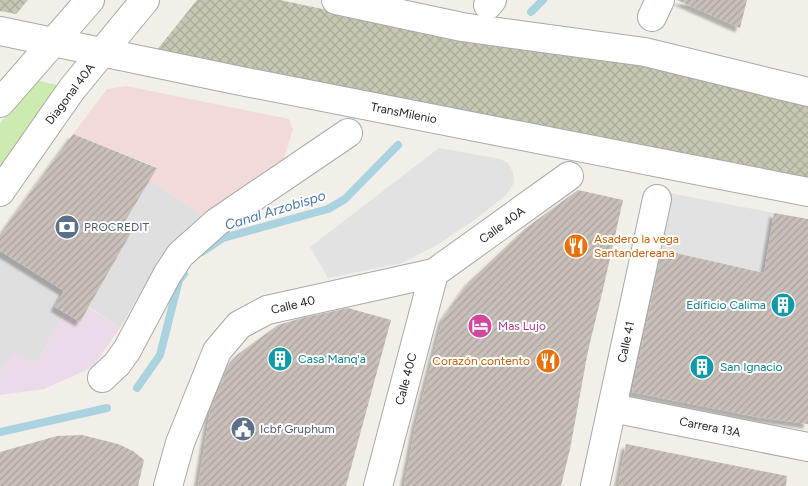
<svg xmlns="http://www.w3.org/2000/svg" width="808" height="486" viewBox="0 0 808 486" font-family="Figtree,sans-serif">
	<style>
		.residential { fill: #e0dfdf }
		.commercial { fill: #f2dad9 }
		.industrial { fill: #ebdbe8 }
		.construction { fill: url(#construction-cross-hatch) }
		.grass { fill: #cdebb0 }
		.parking { fill: #e2e2e2 }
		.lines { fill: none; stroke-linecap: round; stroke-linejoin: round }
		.stream { stroke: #aad3df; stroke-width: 8 }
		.building { fill: url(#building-hatch); filter: url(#shadow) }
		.minor-casing { stroke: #a9a9a9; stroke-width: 30 }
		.minor { stroke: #fff; stroke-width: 28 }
		.labels { text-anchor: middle; stroke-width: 4; stroke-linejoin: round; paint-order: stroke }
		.street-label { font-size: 12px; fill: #222; stroke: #fff }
		.service-label { font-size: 12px; fill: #4e5e75; stroke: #fff; text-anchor: start }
		.food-label { font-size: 12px; fill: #c56008; stroke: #fff; text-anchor: start }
		.culture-label { font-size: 12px; fill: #0d838f; stroke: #fff; text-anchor: start }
		.hotel-label { font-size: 12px; fill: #b23c85; stroke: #fff; text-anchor: start }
		.water-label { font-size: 14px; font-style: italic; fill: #4a7aab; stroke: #fff }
	</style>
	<defs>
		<pattern id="construction-cross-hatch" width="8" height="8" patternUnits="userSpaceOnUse" patternTransform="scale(1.25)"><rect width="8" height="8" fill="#c7c7b4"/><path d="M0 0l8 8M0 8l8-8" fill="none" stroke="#abab9a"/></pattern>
		<pattern id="building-hatch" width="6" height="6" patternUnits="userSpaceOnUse" patternTransform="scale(1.25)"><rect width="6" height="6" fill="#c7bfb8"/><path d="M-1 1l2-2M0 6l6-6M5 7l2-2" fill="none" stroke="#aba49e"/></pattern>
		<filter id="shadow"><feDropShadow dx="-4.5" dy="4.5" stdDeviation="1" flood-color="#0004"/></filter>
	</defs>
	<rect width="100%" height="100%" fill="#f2efe9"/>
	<!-- residential -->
	<g class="residential">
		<polygon points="150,180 203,215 158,262 120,328 89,307 132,231 124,223"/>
		<polygon points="0,251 64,291 55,307 65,313 36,364 13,353 0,373"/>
	</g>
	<!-- commercial -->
	<polygon class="commercial" points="126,86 289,119 293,129 280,171 203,215 150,180 157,167 73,134 107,89"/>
	<!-- industrial -->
	<polygon class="industrial" points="88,307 120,328 93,367 44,389 0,395 0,373 13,352 36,364 65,313"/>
	<!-- construction -->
	<g class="construction">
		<polygon points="0,0 28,0 16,14 0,11"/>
		<polygon points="197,0 280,0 458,38 643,66 808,105 808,182 156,51"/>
	</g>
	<!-- grass -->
	<polygon class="grass" points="35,80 57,85 0,172 0,123"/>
	<!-- parking -->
	<g class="parking">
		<polygon points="439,148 500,159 508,163 513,172 514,183 506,195 476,219 437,245 402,263 328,278 310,247"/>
		<polygon points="664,192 774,213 764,273 654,249"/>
	</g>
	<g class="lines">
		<!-- stream -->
		<g class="stream">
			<polyline points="531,12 543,0"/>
			<polyline points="202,252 223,238 328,209 345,199 398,145"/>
			<polyline points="137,388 160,355 179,280 184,274"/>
			<polyline points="0,432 107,408"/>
		</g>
	</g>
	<!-- building -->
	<g class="building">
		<polygon points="677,0 747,0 740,28"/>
		<polygon points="73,134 157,168 124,223 132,231 80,322 55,307 64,291 0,251 0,235"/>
		<polygon points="578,190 623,200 604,285 588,351 570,449 561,486 404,486 416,423 443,318 469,282 526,228"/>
		<polygon points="774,213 808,219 808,424 757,417 632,392 662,250 764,273"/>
		<polygon points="348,308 391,320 346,486 198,486 210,411 229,364 237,355 278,325 302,318"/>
		<polygon points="82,435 118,444 133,451 144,460 138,486 0,486 0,452 57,436"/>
		<polygon points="626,444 787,476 786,486 618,486"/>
	</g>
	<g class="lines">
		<defs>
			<g id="minor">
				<polyline points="336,0 462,27 645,52 808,92"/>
				<polyline points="488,5 492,0"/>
				<polyline points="652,17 660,0"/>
				<polyline points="0,31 236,80 808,192"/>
				<polyline points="0,103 90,0"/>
				<polyline points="0,192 72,89 145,0"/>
				<polyline points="102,378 117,364 127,350 167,275 180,255 217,222 348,133"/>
				<polyline points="612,408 808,447"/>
				<polyline points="168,486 180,443 217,351 239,325 267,310 434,273 569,176"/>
				<polyline points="378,486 434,273"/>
				<polyline points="595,486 657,199"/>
			</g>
		</defs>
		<!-- minor casing -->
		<use href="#minor" class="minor-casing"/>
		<!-- minor -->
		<use href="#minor" class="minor"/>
	</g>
	<!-- icons -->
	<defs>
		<symbol id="bank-disc" viewBox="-11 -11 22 22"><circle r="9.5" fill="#5c6f8a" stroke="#fff"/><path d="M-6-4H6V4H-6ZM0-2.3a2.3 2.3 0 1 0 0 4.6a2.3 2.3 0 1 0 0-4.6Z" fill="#fff"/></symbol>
		<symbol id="restaurant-disc" viewBox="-11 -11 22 22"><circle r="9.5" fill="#e8710a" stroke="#fff"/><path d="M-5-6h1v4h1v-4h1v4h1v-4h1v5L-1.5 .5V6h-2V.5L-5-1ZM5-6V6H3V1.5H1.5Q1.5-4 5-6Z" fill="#fff"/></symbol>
		<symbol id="building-disc" viewBox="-11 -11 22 22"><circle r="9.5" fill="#0f9aa8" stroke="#fff"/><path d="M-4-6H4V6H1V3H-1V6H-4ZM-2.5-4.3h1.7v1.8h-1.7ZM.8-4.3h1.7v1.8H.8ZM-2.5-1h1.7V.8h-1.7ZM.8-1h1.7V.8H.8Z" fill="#fff"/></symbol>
		<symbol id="hotel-disc" viewBox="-11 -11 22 22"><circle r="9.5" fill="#d1479c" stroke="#fff"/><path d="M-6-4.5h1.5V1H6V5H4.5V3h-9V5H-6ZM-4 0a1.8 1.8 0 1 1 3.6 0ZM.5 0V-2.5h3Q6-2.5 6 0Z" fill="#fff"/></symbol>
		<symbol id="civic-disc" viewBox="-11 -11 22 22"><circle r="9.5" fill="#5c6f8a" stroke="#fff"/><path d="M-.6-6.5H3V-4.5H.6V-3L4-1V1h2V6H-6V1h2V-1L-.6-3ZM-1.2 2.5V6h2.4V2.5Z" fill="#fff"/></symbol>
	</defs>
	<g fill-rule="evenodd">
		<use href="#bank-disc" x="53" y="213" width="28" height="28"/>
		<use href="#restaurant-disc" x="562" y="232" width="28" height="28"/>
		<use href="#building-disc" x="769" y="291" width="28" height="28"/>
		<use href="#hotel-disc" x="466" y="312" width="28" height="28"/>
		<use href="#building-disc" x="266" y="345" width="28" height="28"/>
		<use href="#restaurant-disc" x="534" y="347" width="28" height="28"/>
		<use href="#building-disc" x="688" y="353" width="28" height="28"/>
		<use href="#civic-disc" x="229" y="415" width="28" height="28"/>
	</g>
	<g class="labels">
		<!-- street labels -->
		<g class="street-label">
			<text transform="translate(70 94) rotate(-53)" y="4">Diagonal 40A</text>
			<text transform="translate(404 113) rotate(11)" y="4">TransMilenio</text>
			<text transform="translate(502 225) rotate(-36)" y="4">Calle 40A</text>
			<text transform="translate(293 305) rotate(-13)" y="4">Calle 40</text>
			<text transform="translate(626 342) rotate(-78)" y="4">Calle 41</text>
			<text transform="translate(406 379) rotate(-75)" y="4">Calle 40C</text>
			<text transform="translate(710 427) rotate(11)" y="4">Carrera 13A</text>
		</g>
		<!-- service labels -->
		<g class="service-label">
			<text x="84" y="231">PROCREDIT</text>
			<text x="260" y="433">Icbf Gruphum</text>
		</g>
		<!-- food labels -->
		<g class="food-label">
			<text x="594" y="243">Asadero la vega<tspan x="594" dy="14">Santandereana</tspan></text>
			<text x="530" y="365" text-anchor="end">Corazón contento</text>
		</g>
		<!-- culture labels -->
		<g class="culture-label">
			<text x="766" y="309" text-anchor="end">Edificio Calima</text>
			<text x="298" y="363">Casa Manq'a</text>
			<text x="720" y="371">San Ignacio</text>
		</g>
		<!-- hotel labels -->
		<g class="hotel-label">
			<text x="498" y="330">Mas Lujo</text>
		</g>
		<!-- water labels -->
		<g class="water-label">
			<text transform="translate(275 210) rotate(-17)" y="5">Canal Arzobispo</text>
		</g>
	</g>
</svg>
